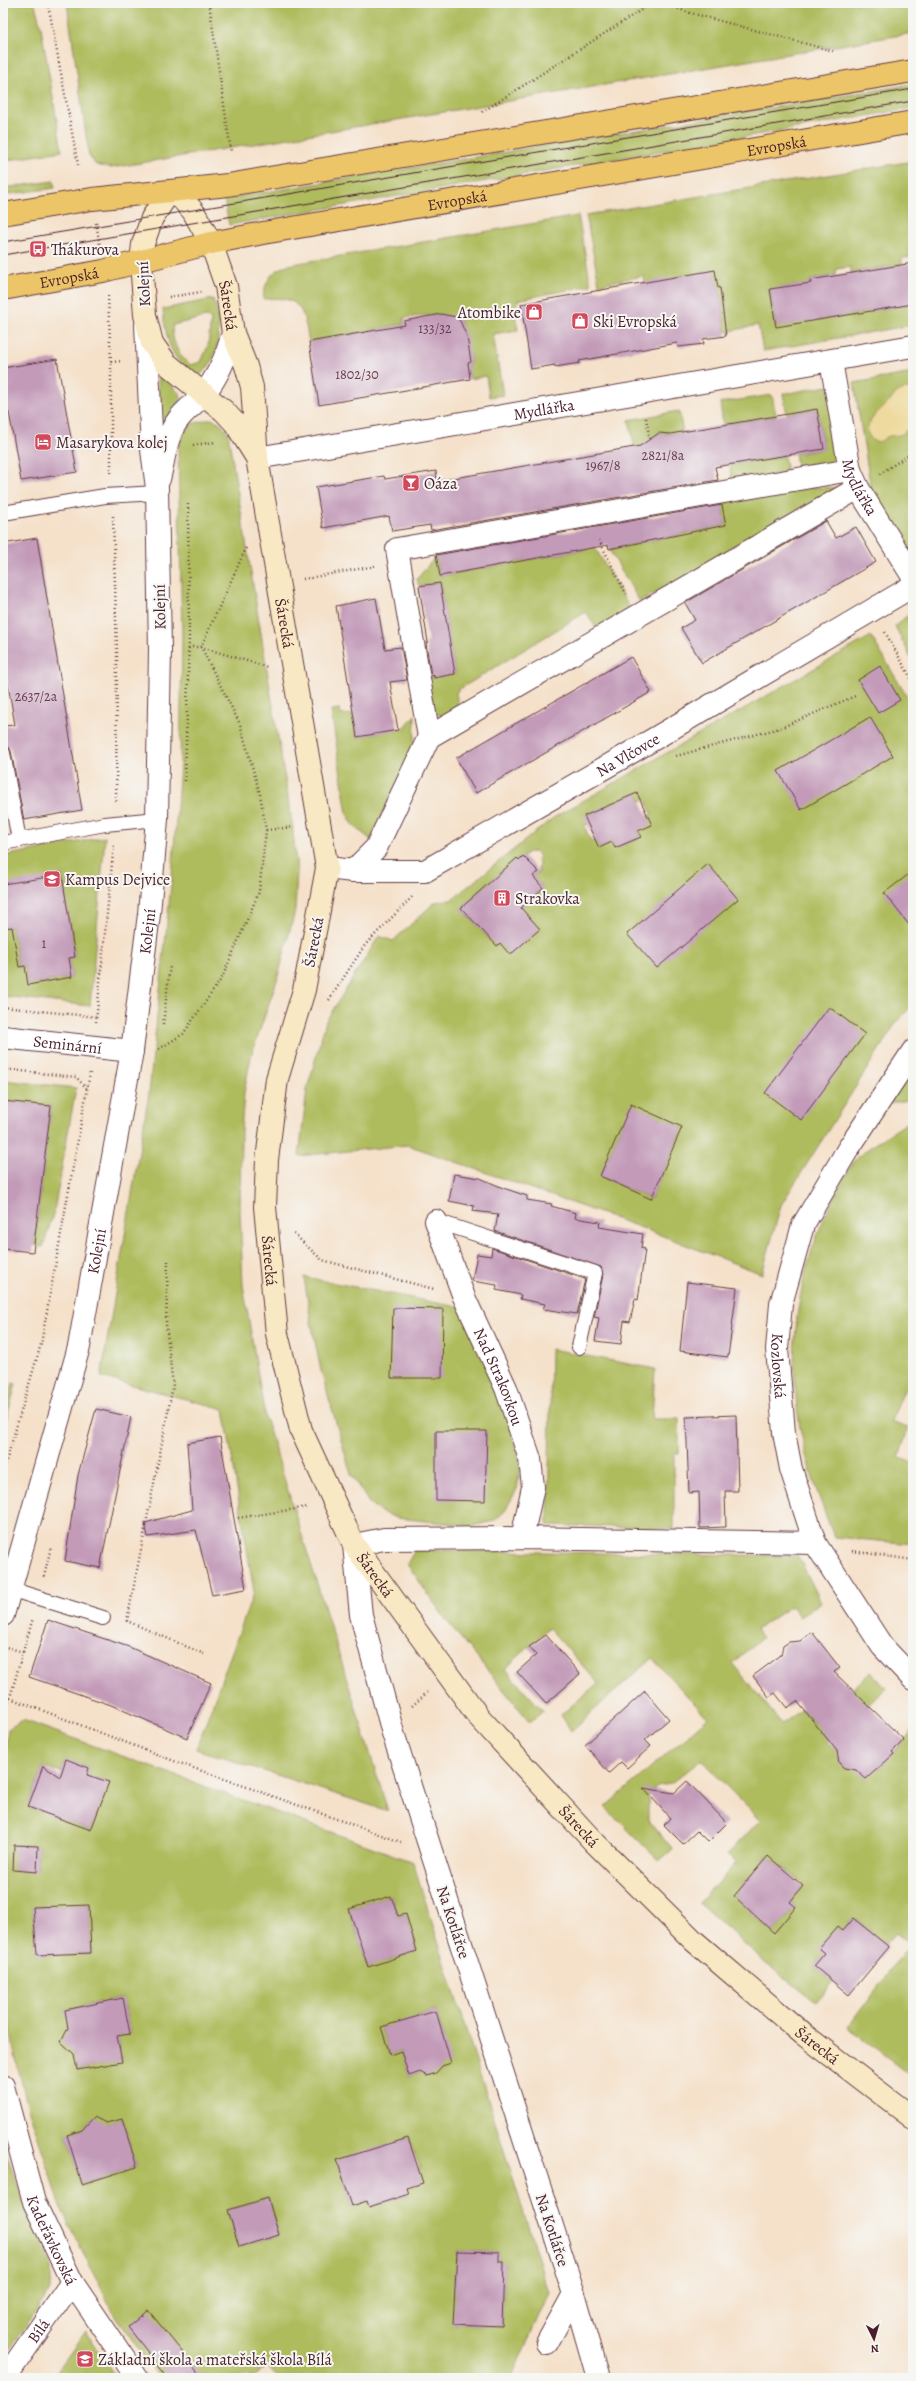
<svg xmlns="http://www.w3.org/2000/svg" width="916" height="2381" viewBox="0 0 916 2381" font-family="Alegreya,serif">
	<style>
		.green { fill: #afbc5d; stroke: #7c6e44; fill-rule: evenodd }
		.sand { fill: #eeda9e; stroke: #9c7c64 }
		.building { fill: #c39bb9 }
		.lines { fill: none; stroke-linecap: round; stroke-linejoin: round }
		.lane-casing { stroke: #643c43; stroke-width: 16 }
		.street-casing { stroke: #643c43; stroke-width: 24 }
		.secondary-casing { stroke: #643c43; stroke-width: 24 }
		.primary-casing { stroke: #643c43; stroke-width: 24 }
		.path { stroke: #643c43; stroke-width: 2.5; stroke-dasharray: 1 3; stroke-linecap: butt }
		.lane { stroke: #fff; stroke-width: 14 }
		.street { stroke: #fff; stroke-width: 22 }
		.secondary { stroke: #f8e8c3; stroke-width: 22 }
		.primary { stroke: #edc569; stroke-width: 22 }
		.tram { stroke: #4a1f2b; stroke-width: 1 }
		.labels { text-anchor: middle; stroke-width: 4; stroke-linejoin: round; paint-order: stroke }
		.number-label { font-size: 14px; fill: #683e4e }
		.street-label { font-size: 16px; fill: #4a1f2b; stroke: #f6f6f2 }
		.poi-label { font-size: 16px; fill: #4a1f2b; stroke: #f6f6f2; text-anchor: start }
	</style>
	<rect width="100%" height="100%" fill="#f6f6f2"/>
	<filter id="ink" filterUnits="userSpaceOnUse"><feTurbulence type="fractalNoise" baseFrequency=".025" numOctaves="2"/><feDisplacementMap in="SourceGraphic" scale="8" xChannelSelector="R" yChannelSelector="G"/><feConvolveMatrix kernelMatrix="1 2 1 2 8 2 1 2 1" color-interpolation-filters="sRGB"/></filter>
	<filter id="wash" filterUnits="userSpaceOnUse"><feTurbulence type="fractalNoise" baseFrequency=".012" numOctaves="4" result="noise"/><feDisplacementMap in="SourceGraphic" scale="16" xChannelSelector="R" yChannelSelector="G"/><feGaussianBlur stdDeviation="0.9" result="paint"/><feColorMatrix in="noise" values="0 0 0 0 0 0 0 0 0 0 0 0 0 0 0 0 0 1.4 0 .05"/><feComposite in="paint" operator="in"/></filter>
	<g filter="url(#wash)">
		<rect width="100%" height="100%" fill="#f5e1ca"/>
		<!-- green -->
		<g class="green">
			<polygon points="3,3 34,3 35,5 41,27 62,151 3,161"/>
			<polygon points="67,3 913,3 913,33 111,168 96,165 89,156"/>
			<polygon points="913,84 913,108 229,225 224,199"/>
			<path d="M913,161V257L902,258V264L851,273L850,267L836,269V275L810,280L817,320L913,304V325L763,351L758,325L726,332L720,288H718L715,271L645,283L644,276L599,284L586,215ZM796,285V323L776,327L770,290Z"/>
			<polygon points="54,181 55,188 3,195 3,188"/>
			<path d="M578,216L591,285L518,300L514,310L518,330L493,334L503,395L489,397L486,376L470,379L468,363L471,362C468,352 465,328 459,320C452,311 413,317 404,318V324L309,342C303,308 301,295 263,299C265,282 270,272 287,265Z"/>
			<path d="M213,299C222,324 222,361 197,377C171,363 165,337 163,309ZM206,317L211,319L208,346L201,362L191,365C179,358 170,338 173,325Z"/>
			<polygon points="913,373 913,560 871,489 854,383"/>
			<polygon points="158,377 163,377 180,394 181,399 165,421 161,423"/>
			<polygon points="828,386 839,455 835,463 798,472 795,454 824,449 817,409 787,414 783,394"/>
			<polygon points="772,395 776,416 723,425 720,403"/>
			<polygon points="679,411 683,434 659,433 635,450 629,420"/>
			<polygon points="211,419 219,422 228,433 292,822 297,871 295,911 278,977 251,1056 244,1093 241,1132 240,1211 243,1285 265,1417 388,1811 196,1749 254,1592 224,1409 101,1377 149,1093 172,876 180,765 182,638 178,447 183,434 191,424"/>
			<polygon points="784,456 787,473 732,482 730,465"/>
			<polygon points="811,487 839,488 640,602 609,549 726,525 722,502"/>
			<polygon points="585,530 633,614 600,634 586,612 458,690 456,693 460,716 446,719 431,710 426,678 455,674 440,583 419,586 417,579 436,556 440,576 587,549"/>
			<polygon points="913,611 913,662 895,626"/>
			<path d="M871,636L913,707V873L885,893L913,930V1004L894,1026L781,1205L762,1274L642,1228L408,1145L299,1156L307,1089L326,1021L379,936L393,941L435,902L451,900L553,818ZM637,793L641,801L645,799L652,814L648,816L638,831L641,837L615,848L612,842L599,848L595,840L591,841L584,826L588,824L585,816ZM528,852H535L539,855L537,861L540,865L538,867L539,872L533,876L543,888L521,908L540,929L510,955L500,943L496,946L461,908L517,858L519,860ZM631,1105L682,1127L651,1199L600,1176Z"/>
			<polygon points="340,709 341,715 353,714 357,737 404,728 415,715 414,747 371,840 354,826 347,814 331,710"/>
			<polygon points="105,837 90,1006 3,996 3,928 12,927 19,967 25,966 28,985 72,977 69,958 75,957 62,875 3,892 3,856"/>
			<polygon points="913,1068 913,1095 909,1100 886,1104"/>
			<polygon points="3,1080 76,1088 54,1211 43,1247 34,1245 51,1106 3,1101"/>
			<path d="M913,1119V1391L905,1388L891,1422L908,1428L899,1458L913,1462V1544L834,1537C822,1505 810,1475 803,1442C784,1356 796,1267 838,1190C843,1180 848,1170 854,1161C861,1151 901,1127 913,1119Z"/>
			<polygon points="304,1277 463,1308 507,1416 521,1465 517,1489 505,1511 494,1521 472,1526 397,1518 381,1512 369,1503 351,1474 321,1371 311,1322"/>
			<polygon points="551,1349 655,1369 652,1419 679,1419 679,1454 674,1454 674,1529 548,1525"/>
			<polygon points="13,1383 16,1384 3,1431 3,1416"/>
			<path d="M415,1550L798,1556L821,1602L800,1617L791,1606L756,1630L762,1638L732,1663L782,1724L803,1709L814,1723L871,1672L886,1688C867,1708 845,1722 827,1742L840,1754L838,1755L839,1763L844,1768H880L913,1730V2077L848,2027L910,1944L896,1933L886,1944L853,1918L842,1931L837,1927L820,1948L825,1953L814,1966L833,1981L816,2002L764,1961L699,1903L736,1863L727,1855L760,1820L701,1760L671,1784L657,1786L648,1796V1820L673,1849L659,1861L605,1807L708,1718L652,1658L571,1731L561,1715L598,1683L549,1628L505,1669L543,1711L530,1722L446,1620L407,1564ZM767,1856L804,1884L790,1902L796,1907L774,1933L750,1913L752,1911L734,1896Z"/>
			<path d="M23,1720L413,1862L549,2293L511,2378H278L268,2366L253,2378L244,2376L241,2378H158L112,2310L63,2212L28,2108L14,2051L7,2012L3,1960V1762L8,1729ZM66,1760L89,1768L87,1775L108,1782L91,1830L28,1807L43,1766L61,1773ZM15,1845L38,1846L37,1871L14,1870ZM391,1896L398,1916L406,1914L417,1951L368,1967L349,1909ZM89,1905L91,1953L74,1954V1955H37L35,1952L33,1907ZM123,1997L130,2033L117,2036L122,2061L77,2070L72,2048L64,2044L63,2039L69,2029L66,2010ZM436,2011L444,2038L438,2070L427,2076L423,2071L409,2076L401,2051L390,2055L381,2027L417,2019L416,2016ZM93,2119L103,2124L122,2119L137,2167L82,2184L67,2135L85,2129L87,2123ZM408,2138L420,2167L407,2188L409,2194L369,2207L367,2201L352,2206L337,2161ZM268,2198L279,2235L239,2247L228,2210ZM457,2251L499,2252V2262L504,2263L502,2326L454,2324Z"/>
			<polygon points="3,2146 25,2206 51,2263 51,2289 3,2360"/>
			<polygon points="86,2331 116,2378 52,2378"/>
		</g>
		<!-- sand -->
		<path class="sand" d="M905,389L913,390C913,404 916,425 902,434C898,436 893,435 889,436C883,438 882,443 875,442C852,425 889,406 897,392Z"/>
		<g id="blocks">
			<!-- building -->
			<g class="building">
				<polygon points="913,263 913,304 776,327 770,289 811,283 810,280"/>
				<polygon points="715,270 718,288 720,288 726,336 703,339 704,344 678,347 677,343 579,361 580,363 555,367 555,365 531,369 521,304"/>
				<polygon points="441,314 456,317 460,321 467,337 471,362 468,363 470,379 319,405 309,342 405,325 404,321"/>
				<polygon points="57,359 77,472 21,481 9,412 3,413 3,368"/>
				<polygon points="817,409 824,449 715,467 718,480 431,530 430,525 392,531 389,516 323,528 316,487 384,476 385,479 436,471 437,481 640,446 659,433 670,434"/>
				<polygon points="722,505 726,525 609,549 608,545 440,576 436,555"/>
				<polygon points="826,521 836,538 856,527 876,562 702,663 681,628 695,620 685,603"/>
				<polygon points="37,538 82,810 24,820 11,751 9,747 3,745 3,726 15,725 3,655 3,544"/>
				<polygon points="440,583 455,674 434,678 434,675 431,676 426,643 428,642 419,586"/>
				<polygon points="376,598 385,649 401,647 407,680 390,682 398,730 357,737 336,606"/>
				<polygon points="631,657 651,692 476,793 456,758"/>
				<polygon points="880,666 900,700 878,713 858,680"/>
				<polygon points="870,717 893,756 801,810 778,771"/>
				<polygon points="637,793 652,825 638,831 641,837 615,848 612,842 599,848 584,816"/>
				<polygon points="523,856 539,872 533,876 543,888 521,908 540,929 510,955 500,943 497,946 461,908 517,858 519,860"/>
				<polygon points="708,864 738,899 657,968 627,934"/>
				<polygon points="913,871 913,930 884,893"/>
				<polygon points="62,875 75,957 69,958 72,977 28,985 25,966 19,967 12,927 3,928 3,884"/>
				<polygon points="829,1007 865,1034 801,1120 765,1093"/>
				<polygon points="3,1101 51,1106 33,1252 3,1249"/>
				<polygon points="631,1104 682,1127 651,1199 600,1176"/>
				<polygon points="454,1174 480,1178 503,1188 527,1196 527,1200 552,1204 551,1206 576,1213 575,1218 600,1222 599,1227 643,1234 641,1248 645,1249 638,1300 635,1299 630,1322 624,1321 621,1344 595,1341 599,1318 594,1317 603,1275 601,1267 495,1231 498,1214 473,1211 474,1206 449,1201"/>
				<polygon points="492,1248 585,1279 577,1314 543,1309 545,1304 520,1299 521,1295 496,1290 497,1285 472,1281 477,1254 491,1256"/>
				<polygon points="687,1282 737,1288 728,1357 680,1351"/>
				<polygon points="393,1308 443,1309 442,1378 391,1378"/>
				<polygon points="96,1409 131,1417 100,1568 65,1561 78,1475"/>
				<polygon points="736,1415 738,1491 725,1491 726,1527 700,1528 699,1492 689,1493 686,1417"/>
				<polygon points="436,1431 487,1431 485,1501 436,1500"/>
				<polygon points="220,1437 246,1589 212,1595 196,1530 148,1537 145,1523 192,1510 187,1443"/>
				<polygon points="48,1620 129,1647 211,1683 187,1738 111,1705 29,1677"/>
				<polygon points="812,1632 840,1668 834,1672 904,1740 892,1752 894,1754 866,1779 856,1770 844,1768 839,1763 837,1751 797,1701 787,1708 775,1693 769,1697 753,1676 781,1655 783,1646 789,1642 800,1641"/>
				<polygon points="546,1635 580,1674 546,1704 517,1672 536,1655 529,1647"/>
				<polygon points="645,1691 669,1719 645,1740 651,1746 627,1768 621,1762 609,1773 585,1745"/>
				<polygon points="66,1759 89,1768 87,1775 109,1782 91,1830 28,1807 43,1766 60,1777"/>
				<polygon points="687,1781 727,1823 708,1842 697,1831 683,1844 664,1825 670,1818 643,1788 674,1793"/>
				<polygon points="14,1845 38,1846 37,1872 13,1870"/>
				<polygon points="768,1856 803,1886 790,1902 796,1907 774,1933 734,1896"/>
				<polygon points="391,1896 398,1916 406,1914 417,1951 368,1967 349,1909"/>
				<polygon points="89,1905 91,1953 37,1955 33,1907"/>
				<polygon points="853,1918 889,1947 849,1995 814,1966 825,1953 819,1948 837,1927 842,1931"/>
				<polygon points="123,1998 130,2034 117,2036 122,2062 77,2070 74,2054 61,2042 68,2028 65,2010"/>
				<polygon points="436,2011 451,2063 442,2066 436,2073 427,2076 420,2072 409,2076 401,2051 390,2055 381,2027"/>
				<polygon points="94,2117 106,2123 122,2119 137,2167 82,2184 67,2135 82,2130"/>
				<polygon points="408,2138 423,2183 407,2188 409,2194 369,2207 367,2201 352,2206 337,2160"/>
				<polygon points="268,2198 279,2235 239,2247 228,2210"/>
				<polygon points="457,2251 499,2252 499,2262 504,2262 502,2326 453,2324"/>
				<polygon points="148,2310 183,2353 202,2378 168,2378 128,2327"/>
			</g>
		</g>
	</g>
	<g filter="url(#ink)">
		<use href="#blocks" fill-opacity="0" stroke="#643c43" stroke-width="1"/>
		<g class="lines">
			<defs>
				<g id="lane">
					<polyline points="3,513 105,496 157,493"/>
					<polyline points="3,753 19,840"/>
					<polyline points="3,843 105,824 157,819"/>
					<polyline points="436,1221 595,1273 579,1347"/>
					<polyline points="10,1589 103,1618"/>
				</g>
				<g id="street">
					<path id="s1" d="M831,361L850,470L858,488L913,577"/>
					<path id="s2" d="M257,458L913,346"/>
					<path d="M159,479C164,461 166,435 178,420C185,410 196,403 204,394C219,375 227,355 233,333"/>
					<polyline points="429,737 397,549 850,470"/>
					<path id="s3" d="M327,868L353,871H425L625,756L913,586"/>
					<polyline points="353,871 376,848 429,737 858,488"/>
					<path id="s4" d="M3,1037L132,1051"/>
					<path id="s5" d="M913,1051L848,1149L803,1225L781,1304L777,1349L784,1433L791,1469L815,1543L882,1646L913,1679"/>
					<path id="s6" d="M436,1221L464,1297L506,1388L530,1459L533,1487L522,1538"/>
					<path id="s7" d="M3,1615L79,1347L132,1051L149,914L157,819L160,650L157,488L152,450L146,325"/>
					<path id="s8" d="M3,2086L34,2202L72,2282L137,2378"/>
					<polyline points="547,2343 574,2294"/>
					<path id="s9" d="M5,2378L72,2282"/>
					<polyline points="598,2378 574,2294 393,1733 361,1615 354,1545 384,1539 522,1538 815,1543"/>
				</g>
				<g id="secondary">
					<path id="s10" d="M257,458L235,423L224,411L166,363L152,343L145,315L141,262L143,244L152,218L170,191L182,199L193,211L211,243L226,286L233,333L246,366L252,387L257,458L327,868L304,990L277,1079L267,1160L265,1207L277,1334L301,1430L354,1545L478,1716L593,1841L694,1941L803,2034L913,2118"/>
				</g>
				<g id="primary">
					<polyline points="3,214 92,199 228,185 913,71"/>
					<path id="s11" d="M3,289L103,271L211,243L263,233L913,122"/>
				</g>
			</defs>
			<!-- lane casing -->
			<use href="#lane" class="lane-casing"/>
			<!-- street casing -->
			<use href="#street" class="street-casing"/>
			<!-- secondary casing -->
			<use href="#secondary" class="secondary-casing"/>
			<!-- primary casing -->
			<use href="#primary" class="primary-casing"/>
			<!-- path -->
			<g class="path">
				<polyline points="48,3 78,165"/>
				<polyline points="209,3 231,152"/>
				<polyline points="663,3 687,12 833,51"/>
				<polyline points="482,112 652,3"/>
				<polyline points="96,223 100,246"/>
				<polyline points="108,296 111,362 111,475"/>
				<polyline points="169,297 201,292"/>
				<polyline points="111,362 122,361"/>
				<polyline points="646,418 650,440"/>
				<polyline points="193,445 216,442"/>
				<polyline points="880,474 913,452"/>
				<polyline points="113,516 117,653 116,801"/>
				<polyline points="599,540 626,594"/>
				<polyline points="246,548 201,647 267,667"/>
				<polyline points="303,579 375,566"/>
				<polyline points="885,632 913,682"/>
				<polyline points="676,756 780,728 855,696"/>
				<polyline points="185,781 189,637 188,501"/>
				<polyline points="266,830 294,827"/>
				<polyline points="329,1000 365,945 412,897"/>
				<polyline points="3,1007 97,1017"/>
				<polyline points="96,1022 114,844"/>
				<polyline points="163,1024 170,966"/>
				<polyline points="159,1049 183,1034 222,978 259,892 266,830 260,794 240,724 201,647 189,647"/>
				<polyline points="3,1069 76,1077 87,1089"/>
				<polyline points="294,1234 322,1260 434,1289"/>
				<polyline points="168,1261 166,1324 173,1386 127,1621 204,1654"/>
				<polyline points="3,1472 41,1344 90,1073"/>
				<polyline points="238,1518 308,1507"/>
				<polyline points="852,1551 913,1560"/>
				<polyline points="44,1577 51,1547"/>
				<polyline points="3,1646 23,1652 3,1722"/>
				<polyline points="23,1652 33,1618"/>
				<polyline points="10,1698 174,1761 401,1842"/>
				<polyline points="412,1706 429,1691"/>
			</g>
			<!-- lane -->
			<use href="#lane" class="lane"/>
			<!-- street -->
			<use href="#street" class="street"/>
			<!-- secondary -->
			<use href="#secondary" class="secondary"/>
			<!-- primary -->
			<use href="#primary" class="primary"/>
			<!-- tram -->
			<g class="tram">
				<polyline points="3,242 913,89"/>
				<polyline points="3,255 913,101"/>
			</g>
		</g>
	</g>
	<!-- icons -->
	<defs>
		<symbol id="bus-square" viewBox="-11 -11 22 22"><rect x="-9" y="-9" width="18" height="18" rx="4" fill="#d1495b" stroke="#f6f6f2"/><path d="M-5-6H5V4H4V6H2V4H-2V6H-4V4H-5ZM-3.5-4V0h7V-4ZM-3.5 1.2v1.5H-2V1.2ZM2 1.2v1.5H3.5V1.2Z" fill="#fff"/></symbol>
		<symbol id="shop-square" viewBox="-11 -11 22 22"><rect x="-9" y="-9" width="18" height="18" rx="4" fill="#d1495b" stroke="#f6f6f2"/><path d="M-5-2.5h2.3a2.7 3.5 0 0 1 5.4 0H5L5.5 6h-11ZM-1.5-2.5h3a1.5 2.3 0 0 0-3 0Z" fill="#fff"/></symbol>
		<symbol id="hotel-square" viewBox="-11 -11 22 22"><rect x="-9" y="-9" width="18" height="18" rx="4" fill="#d1495b" stroke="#f6f6f2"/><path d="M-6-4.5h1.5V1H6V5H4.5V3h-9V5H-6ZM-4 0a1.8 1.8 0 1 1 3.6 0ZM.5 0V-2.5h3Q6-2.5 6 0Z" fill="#fff"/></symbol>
		<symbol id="bar-square" viewBox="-11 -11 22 22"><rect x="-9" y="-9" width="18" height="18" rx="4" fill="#d1495b" stroke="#f6f6f2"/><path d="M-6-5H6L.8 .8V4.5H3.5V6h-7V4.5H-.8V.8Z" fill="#fff"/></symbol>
		<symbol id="university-square" viewBox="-11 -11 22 22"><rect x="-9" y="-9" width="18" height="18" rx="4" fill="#d1495b" stroke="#f6f6f2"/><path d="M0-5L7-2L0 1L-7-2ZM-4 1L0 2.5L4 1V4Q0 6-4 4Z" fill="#fff"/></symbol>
		<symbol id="building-square" viewBox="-11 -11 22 22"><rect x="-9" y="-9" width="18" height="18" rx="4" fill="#d1495b" stroke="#f6f6f2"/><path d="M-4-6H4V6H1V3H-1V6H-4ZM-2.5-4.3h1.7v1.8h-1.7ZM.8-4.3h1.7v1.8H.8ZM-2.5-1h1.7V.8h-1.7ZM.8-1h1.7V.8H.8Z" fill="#fff"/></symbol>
		<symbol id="school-square" viewBox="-11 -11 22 22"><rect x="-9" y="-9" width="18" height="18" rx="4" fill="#d1495b" stroke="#f6f6f2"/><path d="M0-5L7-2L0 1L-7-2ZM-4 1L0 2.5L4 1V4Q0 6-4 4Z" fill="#fff"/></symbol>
	</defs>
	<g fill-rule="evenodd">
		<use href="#bus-square" x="28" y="239" width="20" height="20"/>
		<use href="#shop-square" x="524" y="302" width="20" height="20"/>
		<use href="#shop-square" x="570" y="311" width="20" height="20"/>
		<use href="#hotel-square" x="33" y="432" width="20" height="20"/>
		<use href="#bar-square" x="401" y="473" width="20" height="20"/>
		<use href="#university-square" x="42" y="869" width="20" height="20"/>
		<use href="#building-square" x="492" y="888" width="20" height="20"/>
		<use href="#school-square" x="75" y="2349" width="20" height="20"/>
	</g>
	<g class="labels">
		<!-- number labels -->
		<g class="number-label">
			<text x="435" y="333">133/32</text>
			<text x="357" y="379">1802/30</text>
			<text x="663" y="460">2821/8a</text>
			<text x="603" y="470">1967/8</text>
			<text x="36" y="701">2637/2a</text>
			<text x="44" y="948">1</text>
		</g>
		<!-- street labels -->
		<g class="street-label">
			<text dy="6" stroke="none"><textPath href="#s11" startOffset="787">Evropská</textPath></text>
			<text dy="6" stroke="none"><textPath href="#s11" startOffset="463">Evropská</textPath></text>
			<text dy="6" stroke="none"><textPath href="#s11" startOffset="67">Evropská</textPath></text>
			<text transform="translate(143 284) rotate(-93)" y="6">Kolejní</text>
			<text dy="6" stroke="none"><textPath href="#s10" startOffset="450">Šárecká</textPath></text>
			<text dy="6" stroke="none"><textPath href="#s2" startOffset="291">Mydlářka</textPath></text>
			<text dy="6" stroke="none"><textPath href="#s1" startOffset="130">Mydlářka</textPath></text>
			<text transform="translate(159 607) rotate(-91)" y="6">Kolejní</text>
			<text dy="6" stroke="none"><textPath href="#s10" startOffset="774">Šárecká</textPath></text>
			<text dy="6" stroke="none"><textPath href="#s3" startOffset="332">Na Vlčovce</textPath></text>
			<text dy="6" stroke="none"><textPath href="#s7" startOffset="700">Kolejní</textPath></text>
			<text transform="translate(313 942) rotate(-79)" y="6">Šárecká</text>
			<text dy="6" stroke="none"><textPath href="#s4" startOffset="65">Seminární</textPath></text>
			<text dy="6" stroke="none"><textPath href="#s7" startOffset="376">Kolejní</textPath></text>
			<text dy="6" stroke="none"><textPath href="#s10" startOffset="1422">Šárecká</textPath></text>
			<text dy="6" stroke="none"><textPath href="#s5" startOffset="350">Kozlovská</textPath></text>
			<text dy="6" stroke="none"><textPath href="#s6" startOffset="168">Nad Strakovkou</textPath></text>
			<text dy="6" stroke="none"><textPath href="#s10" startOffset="1758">Šárecká</textPath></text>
			<text dy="6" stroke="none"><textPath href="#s10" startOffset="2082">Šárecká</textPath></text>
			<text transform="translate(454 1922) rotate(72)" y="6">Na Kotlářce</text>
			<text dy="6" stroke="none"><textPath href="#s10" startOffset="2406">Šárecká</textPath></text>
			<text transform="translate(553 2230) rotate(72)" y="6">Na Kotlářce</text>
			<text dy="6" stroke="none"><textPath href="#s8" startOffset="162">Kadeřávkovská</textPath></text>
			<text dy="6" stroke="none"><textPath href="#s9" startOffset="58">Bílá</textPath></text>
		</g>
		<!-- poi labels -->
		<g class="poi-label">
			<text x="51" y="255">Thákurova</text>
			<text x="521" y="318" text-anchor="end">Atombike</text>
			<text x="593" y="327">Ski Evropská</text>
			<text x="56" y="448">Masarykova kolej</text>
			<text x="424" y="489">Oáza</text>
			<text x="65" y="885">Kampus Dejvice</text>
			<text x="515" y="904">Strakovka</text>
			<text x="98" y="2365">Základní škola a mateřská škola Bílá</text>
		</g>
	</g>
	<!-- margin -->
	<rect width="916" height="2381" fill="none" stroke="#f6f6f2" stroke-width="16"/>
	<!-- north arrow -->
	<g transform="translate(874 2339) rotate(175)" stroke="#f6f6f2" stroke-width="3" paint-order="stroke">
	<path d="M0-3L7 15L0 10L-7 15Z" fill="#4a1f2b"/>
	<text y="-6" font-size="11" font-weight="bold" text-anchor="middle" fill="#4a1f2b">N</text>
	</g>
</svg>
